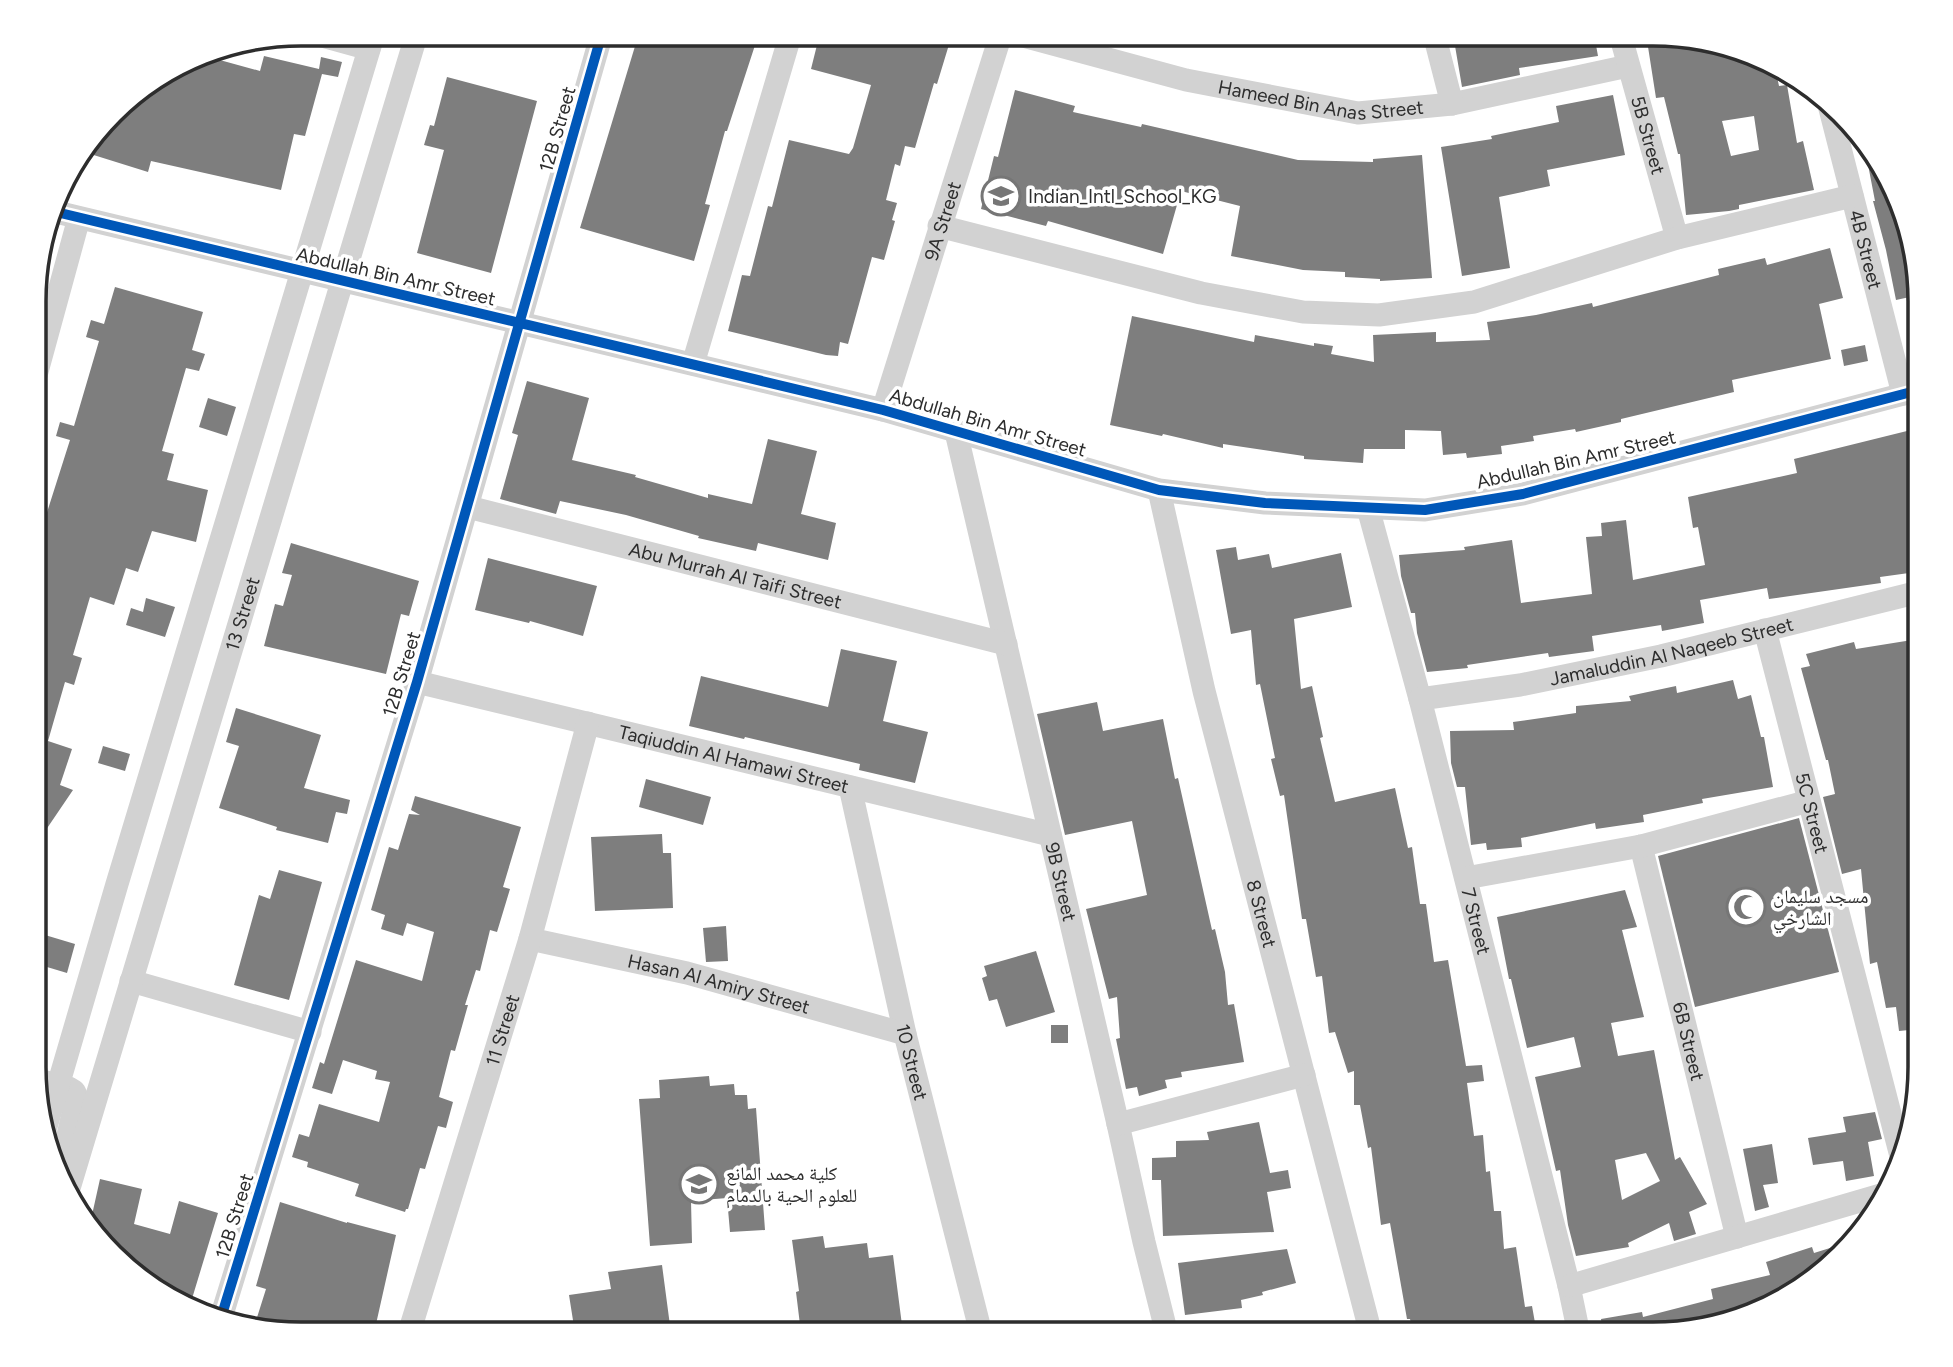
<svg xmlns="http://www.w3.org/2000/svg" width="1953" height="1367" viewBox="0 0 1953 1367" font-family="Figtree,'Noto Naskh Arabic',sans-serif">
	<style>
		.building { fill: #7e7e7e; fill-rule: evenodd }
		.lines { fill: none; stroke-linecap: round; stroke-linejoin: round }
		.minor { stroke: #d2d2d2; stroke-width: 23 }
		.cycleway-casing { stroke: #fff; stroke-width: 15 }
		.cycleway { stroke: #0057b8; stroke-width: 10 }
		.labels { text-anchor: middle; stroke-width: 7; stroke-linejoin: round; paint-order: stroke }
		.street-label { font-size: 19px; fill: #2d2d2d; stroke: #fff }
		.poi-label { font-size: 19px; fill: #2d2d2d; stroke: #fff; text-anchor: start }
		.rim { fill: none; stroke: #2d2d2d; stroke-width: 3.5 }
	</style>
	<rect width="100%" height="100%" fill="#fff"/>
	<!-- building -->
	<g class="building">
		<polygon points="639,33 759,33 727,131 725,131 705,204 710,205 694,261 580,228"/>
		<polygon points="820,33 934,34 951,38 937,84 934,83 915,148 905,146 900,166 895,164 886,200 897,203 892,220 895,221 884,260 872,257 848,344 840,342 838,356 826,355 728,331 742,275 750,276 768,206 772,207 789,140 849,154 853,148 871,85 811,69"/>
		<polygon points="1490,34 1594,34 1598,56 1519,68 1520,75 1462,87 1454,40"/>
		<path d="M1646,34H1669L1739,48L1775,67L1779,86L1787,85L1797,143L1803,141L1814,190L1739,205V209L1729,211L1686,215L1680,154H1678L1664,97L1656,98ZM1754,116L1759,150L1731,156L1722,121Z"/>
		<polygon points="198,54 260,71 264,56 319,69 321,57 342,62 338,77 322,74 305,136 294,134 281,190 151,161 148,172 84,152 124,100 175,68 188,72 192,58"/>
		<polygon points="447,77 537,101 491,273 417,253 444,150 424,145 430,125 434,126"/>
		<polygon points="1015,90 1075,106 1073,112 1141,127 1142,124 1298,160 1373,162 1373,159 1422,155 1432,278 1380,281 1380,279 1345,277 1345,272 1303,270 1231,256 1240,206 1181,191 1163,254 1048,221 1046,226 981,209 994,156 998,157"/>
		<polygon points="1613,95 1625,155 1547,170 1550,186 1499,197 1510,268 1462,276 1441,147 1492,139 1491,136 1559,122 1556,106"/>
		<polygon points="1865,149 1892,182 1919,284 1919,295 1896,300 1886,250 1873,201 1875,201"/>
		<polygon points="1830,248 1843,298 1819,304 1831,359 1732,380 1734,392 1621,419 1621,422 1576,432 1575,429 1533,436 1534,441 1501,446 1502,454 1467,458 1466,453 1443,455 1441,431 1405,430 1405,449 1364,449 1363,463 1304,459 1304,456 1223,444 1223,448 1163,434 1162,436 1110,425 1132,316 1254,342 1255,335 1314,346 1314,343 1333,346 1331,354 1374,362 1373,335 1436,332 1436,342 1490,340 1487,322 1536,315 1592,303 1593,307 1719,275 1718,269 1765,258 1767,265"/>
		<polygon points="115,287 203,312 192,350 205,354 199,371 186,368 162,451 174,454 167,480 208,490 196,542 152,531 138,572 126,568 114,605 90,597 73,655 82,658 74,685 65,682 48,741 72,749 60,785 73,790 35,846 35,550 39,538 35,537 35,522 43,525 70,440 56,436 60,422 74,426 99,341 86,337 91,320 104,324"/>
		<polygon points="1865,345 1868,361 1844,366 1841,350"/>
		<polygon points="527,381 589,398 572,460 636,475 635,477 708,498 708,494 752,504 768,439 817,451 801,514 836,523 828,560 758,543 756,551 698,538 699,536 626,515 560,501 556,514 500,499 518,435 512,433"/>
		<polygon points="208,398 236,407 227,436 199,427"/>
		<polygon points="1919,428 1919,492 1910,495 1919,562 1908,564 1909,573 1880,577 1881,583 1769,599 1767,588 1700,600 1704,623 1662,631 1661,625 1592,636 1594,651 1549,657 1548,653 1467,665 1468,668 1427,672 1417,633 1415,613 1411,613 1401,576 1399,555 1465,550 1464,547 1512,540 1521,603 1592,594 1586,537 1602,536 1601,523 1626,520 1633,580 1705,565 1698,527 1693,528 1688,497 1797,473 1794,459"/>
		<polygon points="291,543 419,581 409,616 401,614 386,674 264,646 275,604 283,606 292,575 282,573"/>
		<polygon points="1236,547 1238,560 1269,554 1272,568 1341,553 1352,607 1294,619 1301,689 1312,686 1323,737 1320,738 1335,802 1395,788 1408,848 1412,847 1420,904 1426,904 1434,962 1448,960 1466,1066 1482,1065 1484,1081 1467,1083 1474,1136 1483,1135 1486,1172 1490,1171 1494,1211 1501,1211 1504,1249 1516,1247 1525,1307 1532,1306 1537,1334 1414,1334 1410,1319 1407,1319 1390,1223 1381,1225 1371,1147 1368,1148 1360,1105 1354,1105 1354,1071 1348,1073 1335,1032 1329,1033 1322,976 1316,977 1306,919 1302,919 1284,795 1280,796 1271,759 1275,758 1260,684 1256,685 1251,630 1231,634 1216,550"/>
		<polygon points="488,558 597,586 583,636 530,621 529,623 475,610"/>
		<polygon points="146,598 175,607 165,637 126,625 131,608 143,612"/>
		<polygon points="1912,640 1913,646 1919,645 1919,855 1916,855 1919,887 1919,1029 1899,1031 1896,1007 1886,1008 1877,962 1870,964 1861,869 1842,874 1823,797 1835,794 1828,760 1826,760 1801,668 1810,666 1806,654 1854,642 1856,649"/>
		<polygon points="841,649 897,661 883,721 928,732 915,783 859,770 860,764 745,737 744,739 689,726 701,676 828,707"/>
		<polygon points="1733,680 1738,699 1751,695 1761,737 1764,737 1773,787 1702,799 1703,803 1643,815 1644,822 1596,829 1595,823 1521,838 1522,847 1487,850 1486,843 1471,845 1465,787 1457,787 1451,763 1450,731 1514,730 1513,722 1576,713 1576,706 1631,701 1629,696 1676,686 1677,693"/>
		<polygon points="1097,702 1103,731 1163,719 1175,779 1178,778 1212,930 1215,929 1225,972 1228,1005 1234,1004 1244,1062 1181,1072 1182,1077 1165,1080 1167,1088 1139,1096 1137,1087 1126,1089 1116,1039 1120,1038 1117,997 1109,999 1086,909 1147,895 1132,821 1065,835 1037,714"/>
		<polygon points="236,708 321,735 304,788 350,800 347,814 336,812 328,843 276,830 277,827 219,808 239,746 226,742"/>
		<polygon points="103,746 130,754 125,771 98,763"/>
		<polygon points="646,779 711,797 703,825 639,807"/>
		<polygon points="415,796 521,827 503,887 510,889 497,932 490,930 480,971 476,970 465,1005 468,1005 455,1051 451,1050 439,1097 453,1102 446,1128 438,1126 425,1169 420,1168 408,1209 406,1209 405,1212 355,1196 359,1184 307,1167 308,1162 292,1157 299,1134 309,1137 319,1104 379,1122 390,1082 375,1079 377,1071 343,1060 332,1094 312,1088 320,1062 324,1064 356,960 422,981 434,932 407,923 403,936 381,929 385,915 371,910 389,847 398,850 409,814 420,815 411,810"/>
		<polygon points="1799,818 1839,972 1695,1007 1658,856"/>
		<polygon points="662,834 663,853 671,853 673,908 595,911 591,837"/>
		<polygon points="279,870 322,882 289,1000 234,985 259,895 270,899"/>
		<path d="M1625,890L1637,927L1622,930L1644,1017L1611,1023L1618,1056L1654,1050L1675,1160L1680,1157L1707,1204L1689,1212L1696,1234L1674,1241L1669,1223L1628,1243L1629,1247L1576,1256L1568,1225L1560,1170L1556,1171L1535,1077L1581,1067L1574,1037L1527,1048L1511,979H1509L1497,917ZM1646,1153L1660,1181L1622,1200L1615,1160Z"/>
		<polygon points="726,926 728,961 706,962 703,928"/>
		<polygon points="45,935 75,944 67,973 37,964"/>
		<polygon points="1036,951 1055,1012 1006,1027 997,999 989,1001 982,978 987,976 984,966"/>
		<rect x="1051" y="1025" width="17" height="18"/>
		<polygon points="709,1076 710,1086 734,1084 735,1095 747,1095 748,1109 756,1108 765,1230 730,1232 727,1198 691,1201 692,1243 650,1246 639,1099 660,1098 659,1080"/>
		<polygon points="1875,1112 1882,1139 1868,1142 1874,1176 1846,1181 1843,1161 1813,1165 1808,1138 1846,1132 1843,1117"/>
		<polygon points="1259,1122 1270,1173 1288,1170 1291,1188 1267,1192 1274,1232 1163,1236 1161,1180 1152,1180 1152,1158 1176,1157 1176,1141 1209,1140 1207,1132"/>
		<polygon points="1772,1144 1778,1183 1763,1185 1769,1207 1755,1211 1743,1149"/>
		<polygon points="100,1179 142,1189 134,1224 170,1234 179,1201 218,1213 191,1302 172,1297 138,1279 90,1224"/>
		<polygon points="280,1202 347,1223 347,1222 396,1235 374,1333 284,1333 254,1327 266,1289 256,1286"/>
		<polygon points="823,1236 825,1248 867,1243 869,1258 893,1255 903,1333 801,1333 796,1292 799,1291 792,1240"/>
		<polygon points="1846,1243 1770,1306 1653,1334 1603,1334 1601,1319 1642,1312 1643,1317 1713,1299 1711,1289 1770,1275 1766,1262 1812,1247 1814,1253"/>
		<polygon points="1287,1249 1296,1283 1262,1292 1263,1295 1241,1300 1242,1308 1185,1315 1178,1263"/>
		<polygon points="662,1265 671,1333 575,1333 569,1295 611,1289 608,1272"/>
	</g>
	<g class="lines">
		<!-- minor -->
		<g class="minor">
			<polyline points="311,33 369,49"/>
			<path id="s1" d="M1016,34L1186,80L1358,113L1452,104L1628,66"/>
			<polyline points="1434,34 1452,104"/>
			<path id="s2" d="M1620,34L1677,238"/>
			<path id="s3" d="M1829,105L1903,394"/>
			<polyline points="52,211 883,410 1159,490 1265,503 1425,510 1523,494 1919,390"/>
			<polyline points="939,226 1201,293 1303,312 1379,315 1474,302 1677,238 1852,196"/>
			<polyline points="693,364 791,33"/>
			<polyline points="35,379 79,218"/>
			<path id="s4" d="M883,410L1001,34"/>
			<path id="s5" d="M956,432L1118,1124L1144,1242L1167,1334"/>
			<path id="s6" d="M1159,490L1204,691L1371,1334"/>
			<path id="s7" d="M468,507L1006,644"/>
			<path id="s8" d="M1368,508L1420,699L1569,1286L1579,1334"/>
			<path id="s9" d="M1765,630L1902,1160"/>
			<path id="s10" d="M417,682L1050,835"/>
			<path id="s11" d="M1420,699L1520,685L1661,656L1919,592"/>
			<path id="s12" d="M850,787L905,1034L981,1333"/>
			<path id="s13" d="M1641,846L1737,1237"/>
			<polyline points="1466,878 1641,846 1809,801"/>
			<path id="s14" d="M530,939L687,973L905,1034"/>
			<polyline points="131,981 310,1032"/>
			<polyline points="35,1079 69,1088 74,1091 77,1097 61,1165 65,1175"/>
			<polyline points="1118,1124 1304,1075"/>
			<polyline points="45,1130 117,884 374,33"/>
			<path id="s15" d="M67,1195L417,33"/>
			<polyline points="1569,1286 1884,1194"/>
			<polyline points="220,1321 417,682 602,33"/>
			<path id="s16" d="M409,1333L530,939L588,723"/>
		</g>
		<defs>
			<g id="cycleway">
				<polyline points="52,211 883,410 1159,490 1265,503 1425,510 1523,494 1919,390"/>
				<polyline points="220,1321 417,682 602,33"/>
			</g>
		</defs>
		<!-- cycleway casing -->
		<use href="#cycleway" class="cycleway-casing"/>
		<!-- cycleway -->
		<use href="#cycleway" class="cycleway"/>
	</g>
	<!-- icons -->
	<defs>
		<symbol id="school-ring" viewBox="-11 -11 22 22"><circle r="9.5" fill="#fff" stroke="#767676" stroke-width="1.5"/><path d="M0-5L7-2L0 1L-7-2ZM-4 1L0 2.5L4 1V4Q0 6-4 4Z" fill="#767676"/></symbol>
		<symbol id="mosque-ring" viewBox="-11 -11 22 22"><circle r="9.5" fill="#fff" stroke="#767676" stroke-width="1.5"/><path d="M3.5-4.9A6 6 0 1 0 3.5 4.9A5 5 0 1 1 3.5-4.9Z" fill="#767676"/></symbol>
		<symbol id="university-ring" viewBox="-11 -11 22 22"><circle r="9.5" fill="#fff" stroke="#767676" stroke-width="1.5"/><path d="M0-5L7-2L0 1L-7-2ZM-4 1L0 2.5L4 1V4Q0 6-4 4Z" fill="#767676"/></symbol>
	</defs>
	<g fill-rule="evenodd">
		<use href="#school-ring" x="979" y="174" width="44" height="44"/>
		<use href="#mosque-ring" x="1724" y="885" width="44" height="44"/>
		<use href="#university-ring" x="677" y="1162" width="44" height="44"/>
	</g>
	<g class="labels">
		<!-- street labels -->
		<g class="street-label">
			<text dy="7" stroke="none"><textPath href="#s1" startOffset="313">Hameed Bin Anas Street</textPath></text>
			<text transform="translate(557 129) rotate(-74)" y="7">12B Street</text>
			<text dy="7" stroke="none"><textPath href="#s2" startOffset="105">5B Street</textPath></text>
			<text dy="7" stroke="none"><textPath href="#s4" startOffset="198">9A Street</textPath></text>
			<text dy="7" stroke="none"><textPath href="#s3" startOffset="149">4B Street</textPath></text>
			<text transform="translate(396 276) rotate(13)" y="7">Abdullah Bin Amr Street</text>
			<text transform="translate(988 422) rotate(16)" y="7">Abdullah Bin Amr Street</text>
			<text transform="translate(1576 459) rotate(-13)" y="7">Abdullah Bin Amr Street</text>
			<text dy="7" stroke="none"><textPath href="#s7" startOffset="276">Abu Murrah Al Taifi Street</textPath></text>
			<text dy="7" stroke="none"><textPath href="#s15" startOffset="607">13 Street</textPath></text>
			<text dy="7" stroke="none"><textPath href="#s11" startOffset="256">Jamaluddin Al Naqeeb Street</textPath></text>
			<text transform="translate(401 674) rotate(-73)" y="7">12B Street</text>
			<text dy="7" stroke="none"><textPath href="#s10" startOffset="326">Taqiuddin Al Hamawi Street</textPath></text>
			<text dy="7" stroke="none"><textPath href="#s9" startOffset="189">5C Street</textPath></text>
			<text dy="7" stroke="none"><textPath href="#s5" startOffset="462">9B Street</textPath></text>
			<text dy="7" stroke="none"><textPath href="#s6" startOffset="436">8 Street</textPath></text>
			<text dy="7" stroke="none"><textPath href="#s8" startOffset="427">7 Street</textPath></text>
			<text dy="7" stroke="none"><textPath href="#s14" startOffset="194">Hasan Al Amiry Street</textPath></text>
			<text dy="7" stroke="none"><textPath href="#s16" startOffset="317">11 Street</textPath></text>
			<text dy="7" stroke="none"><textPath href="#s13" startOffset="201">6B Street</textPath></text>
			<text dy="7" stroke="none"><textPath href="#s12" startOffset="282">10 Street</textPath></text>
			<text transform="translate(234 1216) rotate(-73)" y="7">12B Street</text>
		</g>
		<!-- poi labels -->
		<g class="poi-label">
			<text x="1028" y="203">Indian_Intl_School_KG</text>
			<text x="1773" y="903">مسجد سليمان<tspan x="1773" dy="22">الشارخي</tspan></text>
			<text x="726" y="1180">كلية محمد المانع<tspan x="726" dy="22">للعلوم الحية بالدمام</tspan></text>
		</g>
	</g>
	<!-- crop -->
	<path d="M0 0H1953V1367H0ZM301 46H1653A255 255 0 0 1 1908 301V1067A255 255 0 0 1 1653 1322H301A255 255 0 0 1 46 1067V301A255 255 0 0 1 301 46Z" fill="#fff" fill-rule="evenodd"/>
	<path class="rim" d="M301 46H1653A255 255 0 0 1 1908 301V1067A255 255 0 0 1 1653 1322H301A255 255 0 0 1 46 1067V301A255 255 0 0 1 301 46Z"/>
</svg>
